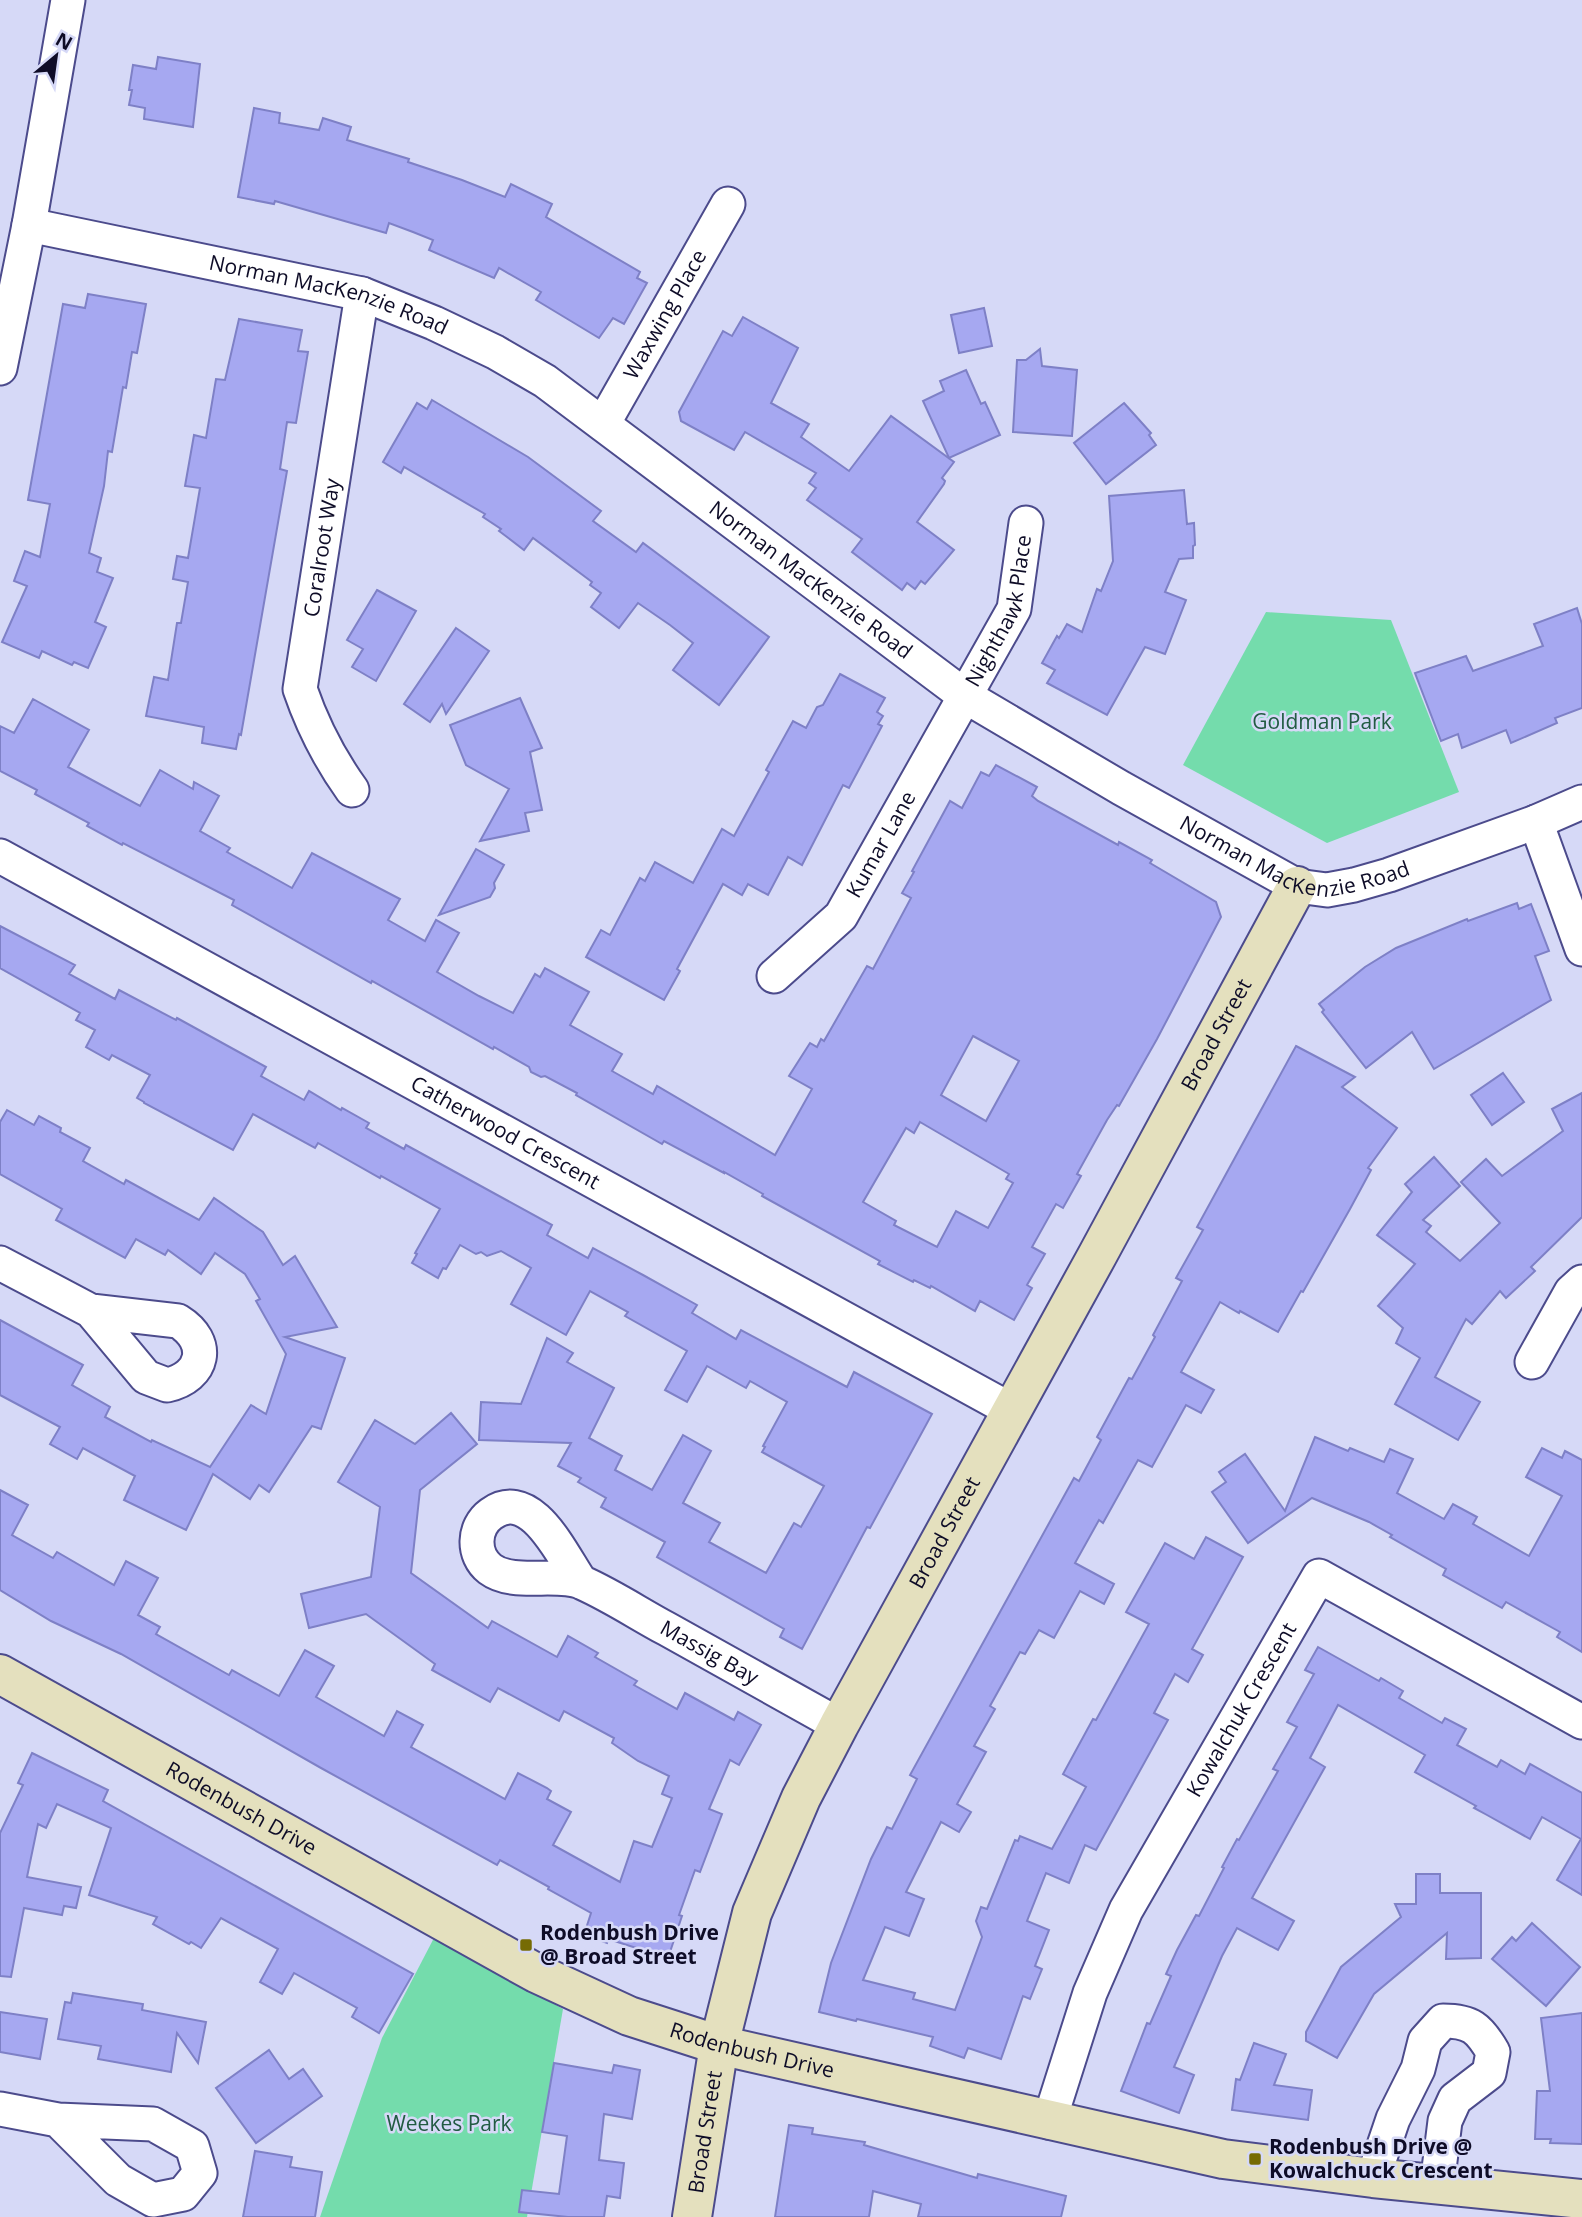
<svg xmlns="http://www.w3.org/2000/svg" width="1582" height="2217" viewBox="0 0 1582 2217" font-family="'Open Sans',sans-serif">
	<style>
		.green { fill: #74dcac }
		.building { fill: #a6a8f1; stroke: #7e80c6; stroke-width: 2; fill-rule: evenodd }
		.lines { fill: none; stroke-linecap: round; stroke-linejoin: round }
		.street-casing { stroke: #4c4b8c; stroke-width: 37 }
		.secondary-casing { stroke: #4c4b8c; stroke-width: 42 }
		.street { stroke: #fff; stroke-width: 33 }
		.secondary { stroke: #e4e0be; stroke-width: 38 }
		.poi-dot { fill: #766b04; stroke: #d6d9f7; stroke-width: 2.5 }
		.labels { text-anchor: middle; stroke-width: 5; stroke-linejoin: round; paint-order: stroke }
		.street-label { font-size: 21px; fill: #0e0c27; stroke: #d6d9f7 }
		.park-label { font-size: 21px; fill: #215b42; stroke: #d6d9f7 }
		.poi-label { font-size: 21px; font-weight: bold; fill: #0e0c27; stroke: #d6d9f7; text-anchor: start }
	</style>
	<rect width="100%" height="100%" fill="#d6d9f7"/>
	<!-- green -->
	<g class="green">
		<polygon points="1266,612 1391,620 1459,792 1327,843 1183,765"/>
		<polygon points="435,1936 563,2009 527,2217 320,2217 382,2038"/>
	</g>
	<!-- building -->
	<g class="building">
		<polygon points="158,57 200,64 193,127 144,119 145,108 129,105 132,90 129,90 133,65 156,69"/>
		<polygon points="254,108 280,113 279,123 319,130 323,118 351,127 347,140 409,159 408,162 462,180 505,197 511,184 552,204 546,217 640,272 637,278 647,283 624,324 613,318 599,338 536,300 541,292 499,268 494,278 429,250 433,240 413,232 389,223 386,233 275,201 274,204 238,197"/>
		<polygon points="88,294 146,304 137,353 132,352 126,388 123,387 112,452 108,451 104,486 89,553 101,558 97,572 113,578 95,622 106,627 88,668 74,662 72,665 42,651 39,658 2,642 27,586 14,581 25,551 40,557 50,504 28,500 63,304 85,308"/>
		<polygon points="984,308 992,346 959,353 951,315"/>
		<polygon points="743,317 798,348 771,403 809,424 801,437 849,471 891,416 954,462 942,478 945,481 944,484 917,522 954,550 925,584 921,581 915,589 907,583 902,590 852,552 862,539 807,500 816,488 809,483 816,473 745,432 734,450 681,421 679,412 723,331 732,336"/>
		<polygon points="239,319 302,330 298,351 308,352 296,423 287,422 280,469 287,471 241,735 239,734 236,749 202,743 204,727 146,716 154,677 168,680 177,623 181,623 188,582 173,579 177,556 188,558 200,488 185,486 194,435 206,438 216,379 225,380"/>
		<polygon points="1040,349 1042,366 1077,370 1072,436 1013,432 1017,360 1026,360"/>
		<polygon points="966,370 981,404 985,402 1000,435 949,458 923,401 944,391 940,381"/>
		<polygon points="432,400 528,457 601,511 593,521 636,552 643,543 769,637 719,705 673,670 693,643 670,625 638,603 619,628 591,607 601,593 590,585 592,582 533,538 524,550 499,531 501,529 483,517 485,514 404,467 401,473 383,462 417,403 427,409"/>
		<polygon points="1124,403 1151,433 1149,435 1156,445 1106,484 1074,443"/>
		<polygon points="1184,490 1187,524 1194,523 1195,545 1193,546 1193,558 1179,559 1165,592 1186,600 1165,654 1145,647 1107,715 1047,683 1055,670 1042,663 1057,636 1059,638 1067,624 1082,632 1097,589 1101,591 1113,561 1109,496"/>
		<polygon points="377,590 416,611 376,681 352,667 363,649 347,640"/>
		<polygon points="1577,608 1582,624 1582,708 1555,718 1557,723 1511,743 1506,730 1462,748 1458,734 1441,741 1415,673 1466,656 1473,671 1543,646 1534,624"/>
		<polygon points="456,628 489,651 446,714 442,704 430,722 404,704"/>
		<polygon points="840,674 885,698 877,712 883,716 878,724 882,726 849,788 843,785 802,865 788,857 768,895 748,884 742,895 723,884 677,969 680,971 664,1000 586,957 601,930 610,935 640,878 645,881 655,862 693,883 722,829 734,836 769,772 766,770 793,721 806,728 817,707 823,705"/>
		<polygon points="520,698 542,748 530,752 542,810 525,813 529,831 480,841 509,789 466,765 450,725"/>
		<path d="M33,699L89,730L68,767L140,806L160,770L193,789L194,782L219,796L200,831L230,848L227,852L292,888L312,853L400,899L388,920L425,941L436,920L459,933L437,972L479,996L513,1013L535,974L540,977L545,968L589,992L570,1025L622,1054L612,1071L653,1094L657,1086L775,1155L812,1089L789,1076L810,1043L817,1047L821,1039L824,1041L867,966L873,969L911,898L902,893L914,872L912,871L950,801L962,808L981,772L989,776L996,765L1037,787L1032,796L1038,801L1118,845L1119,842L1152,860L1150,863L1216,902L1221,917L1157,1039L1119,1106L1117,1105L1107,1120L1077,1174L1081,1176L1063,1208L1056,1204L1032,1247L1045,1254L1027,1285L1032,1288L1014,1320L980,1301L975,1311L931,1286L930,1288L914,1280L913,1282L878,1264L880,1261L762,1196L763,1194L724,1172V1173L664,1141L662,1144L576,1095L577,1093L545,1076L541,1077L531,1072L529,1067L494,1047L493,1049L372,981L371,983L232,905L234,900L123,843L122,845L87,826L89,823L35,794L37,790L0,771V726L14,733ZM973,1036L1019,1061L986,1121L941,1095ZM920,1122L1009,1174L1006,1179L1013,1183L988,1228L956,1211L937,1247L894,1225L896,1221L863,1202L906,1128L914,1133Z"/>
		<polygon points="476,849 504,865 494,883 495,888 490,897 439,915"/>
		<polygon points="1517,903 1519,909 1531,904 1549,951 1535,956 1551,1000 1434,1069 1412,1032 1366,1068 1322,1012 1324,1010 1319,1004 1365,967 1396,948 1467,919 1468,921"/>
		<polygon points="0,926 75,965 69,974 115,999 119,990 176,1020 177,1018 266,1067 261,1076 304,1100 309,1091 341,1110 342,1108 369,1123 366,1128 404,1149 406,1145 552,1225 547,1235 588,1258 593,1248 643,1275 697,1305 692,1313 736,1339 741,1330 847,1387 854,1372 932,1414 870,1528 867,1527 802,1649 780,1637 784,1629 657,1557 665,1542 601,1507 606,1498 578,1482 581,1478 558,1466 571,1443 479,1440 481,1402 521,1404 547,1338 573,1353 567,1362 614,1388 589,1438 622,1456 615,1470 652,1490 683,1435 711,1451 683,1503 720,1523 709,1542 766,1573 794,1523 801,1527 824,1486 762,1452 765,1447 763,1446 787,1402 750,1381 746,1388 707,1366 687,1402 665,1390 687,1351 625,1316 628,1312 590,1291 566,1335 511,1304 531,1268 501,1251 487,1256 481,1252 476,1254 460,1245 446,1269 443,1268 438,1278 412,1263 417,1254 415,1253 440,1209 381,1176 380,1178 318,1143 315,1148 253,1114 233,1150 144,1103 144,1102 137,1098 150,1075 112,1055 109,1060 86,1047 95,1030 76,1020 80,1013 0,968"/>
		<polygon points="1296,1046 1355,1077 1342,1087 1397,1128 1368,1168 1371,1170 1350,1209 1303,1292 1301,1291 1278,1332 1240,1311 1239,1313 1220,1302 1181,1372 1214,1390 1201,1413 1186,1405 1152,1467 1138,1460 1103,1523 1099,1520 1075,1563 1114,1584 1104,1604 1080,1591 1054,1638 1039,1630 1025,1654 1020,1652 990,1706 995,1709 974,1746 986,1752 957,1804 971,1812 959,1832 941,1822 906,1892 924,1899 909,1936 885,1927 863,1980 915,1993 913,1999 955,2010 982,1937 976,1921 981,1907 987,1909 1015,1840 1018,1841 1020,1836 1052,1849 1086,1787 1063,1774 1093,1719 1096,1720 1149,1624 1126,1612 1165,1543 1194,1559 1206,1537 1243,1557 1192,1649 1203,1655 1188,1682 1175,1674 1154,1713 1168,1720 1096,1850 1085,1845 1069,1883 1046,1873 1027,1921 1049,1930 1035,1966 1042,1969 1030,1999 1023,1996 1001,2059 968,2048 964,2058 930,2046 933,2037 857,2019 856,2021 819,2012 831,1963 871,1859 887,1827 892,1829 917,1779 910,1775 1074,1478 1079,1481 1101,1440 1097,1437 1129,1378 1132,1379 1155,1337 1153,1335 1182,1281 1176,1278 1203,1230 1197,1227"/>
		<polygon points="1503,1073 1524,1102 1492,1125 1471,1095"/>
		<polygon points="1582,1093 1582,1217 1531,1267 1535,1271 1506,1298 1500,1291 1472,1324 1466,1319 1435,1377 1480,1402 1458,1440 1395,1404 1420,1358 1396,1343 1403,1328 1378,1306 1415,1264 1377,1235 1412,1192 1405,1184 1434,1157 1460,1186 1423,1220 1431,1226 1426,1232 1460,1261 1500,1223 1461,1182 1486,1159 1502,1176 1563,1131 1552,1109"/>
		<polygon points="7,1110 34,1125 39,1116 61,1128 60,1132 90,1148 83,1161 124,1184 126,1180 199,1220 214,1198 263,1232 283,1265 295,1256 337,1327 285,1337 345,1358 321,1429 312,1426 269,1492 259,1485 250,1499 213,1474 186,1530 124,1500 135,1476 83,1448 77,1459 50,1444 60,1427 0,1395 0,1320 83,1365 72,1385 110,1407 105,1417 151,1442 152,1440 210,1467 251,1405 266,1414 286,1354 256,1301 260,1299 245,1274 215,1253 201,1274 168,1250 165,1255 136,1239 125,1258 56,1220 62,1209 0,1174 0,1122"/>
		<polygon points="451,1413 477,1444 420,1490 411,1573 488,1628 492,1621 557,1657 568,1636 598,1653 595,1657 637,1681 634,1685 677,1709 685,1693 734,1720 738,1712 761,1725 739,1765 730,1760 709,1809 722,1814 700,1872 695,1870 679,1915 682,1916 668,1958 608,1939 607,1943 584,1935 591,1913 548,1889 549,1887 500,1860 497,1865 321,1768 121,1654 51,1621 0,1590 0,1490 28,1505 12,1535 53,1558 57,1552 114,1585 126,1561 158,1578 138,1615 160,1627 156,1634 229,1675 232,1670 279,1696 305,1650 334,1666 316,1697 384,1736 397,1711 423,1725 411,1747 505,1799 518,1773 547,1788 551,1791 547,1799 571,1812 553,1845 620,1882 634,1841 652,1847 672,1798 662,1794 669,1776 638,1761 612,1743 614,1738 564,1711 559,1721 498,1688 490,1702 432,1670 435,1664 366,1614 309,1628 301,1594 371,1577 380,1507 338,1482 375,1420 415,1444"/>
		<polygon points="1315,1437 1348,1451 1350,1448 1384,1462 1390,1449 1413,1459 1397,1493 1444,1519 1453,1504 1477,1517 1473,1524 1529,1556 1562,1496 1526,1477 1542,1448 1562,1458 1565,1451 1582,1460 1582,1652 1557,1637 1560,1632 1506,1602 1502,1608 1443,1575 1446,1569 1390,1537 1392,1535 1369,1522 1312,1498 1248,1543 1212,1492 1226,1482 1219,1472 1245,1454 1285,1511"/>
		<polygon points="1318,1647 1379,1681 1381,1678 1403,1691 1399,1698 1442,1723 1445,1718 1466,1729 1457,1745 1497,1767 1501,1760 1525,1774 1530,1764 1582,1793 1582,1895 1557,1880 1581,1839 1542,1817 1530,1839 1487,1815 1474,1808 1476,1806 1415,1772 1425,1755 1338,1705 1310,1758 1325,1767 1252,1898 1294,1921 1278,1950 1237,1928 1222,1956 1174,2067 1194,2075 1179,2113 1121,2091 1147,2023 1150,2024 1171,1976 1166,1974 1177,1950 1196,1915 1199,1916 1224,1868 1222,1867 1237,1839 1239,1840 1278,1771 1273,1769 1297,1727 1287,1722 1314,1674 1305,1670"/>
		<polygon points="32,1753 108,1790 103,1801 413,1974 379,2033 352,2017 357,2008 294,1973 282,1994 260,1982 278,1949 221,1918 201,1948 191,1942 189,1944 153,1924 157,1917 89,1895 111,1828 57,1804 46,1828 38,1824 27,1877 81,1887 76,1908 64,1906 62,1915 24,1908 11,1977 0,1976 0,1833 23,1785 18,1783"/>
		<polygon points="1416,1874 1440,1874 1440,1893 1481,1893 1481,1958 1446,1959 1447,1933 1374,1994 1337,2058 1306,2041 1306,2032 1341,1967 1401,1917 1395,1904 1416,1904"/>
		<polygon points="1532,1923 1580,1967 1546,2006 1492,1959 1512,1937 1516,1941"/>
		<polygon points="73,1993 143,2004 142,2010 206,2022 198,2063 177,2033 171,2072 98,2059 101,2046 58,2039 65,2002 71,2003"/>
		<polygon points="0,2012 47,2019 40,2059 0,2052"/>
		<polygon points="1582,2013 1582,2144 1550,2143 1551,2139 1535,2139 1537,2091 1550,2091 1541,2018"/>
		<polygon points="1254,2043 1286,2054 1274,2085 1312,2090 1308,2120 1232,2110 1236,2079 1240,2080"/>
		<polygon points="269,2050 289,2079 303,2069 322,2096 256,2143 216,2088"/>
		<polygon points="554,2063 612,2073 614,2065 640,2070 632,2119 604,2114 599,2160 624,2163 620,2198 607,2196 604,2217 568,2217 519,2212 522,2190 559,2194 567,2136 542,2132"/>
		<polygon points="789,2125 813,2128 812,2134 865,2142 864,2145 977,2178 978,2174 1066,2196 1061,2217 918,2217 921,2204 873,2191 869,2217 775,2217"/>
		<polygon points="255,2151 292,2157 290,2167 322,2172 315,2217 243,2217"/>
	</g>
	<g class="lines">
		<defs>
			<g id="street">
				<path id="s1" d="M29,225L362,294L434,323L495,352L545,381L965,696L1121,788L1297,886L1327,890L1354,885L1389,875L1536,822L1582,802"/>
				<polyline points="0,368 29,225 68,0"/>
				<path id="s2" d="M603,424L728,204"/>
				<path id="s3" d="M352,790C329,758 313,727 300,689L362,294"/>
				<polyline points="1536,822 1582,949"/>
				<path id="s4" d="M0,856L1011,1410"/>
				<path id="s5" d="M774,976L841,916L1014,609L1026,523"/>
				<path d="M0,1263L91,1311L178,1321C212,1342 204,1377 167,1385L146,1377L91,1311"/>
				<polyline points="1532,1362 1571,1292 1582,1282"/>
				<path id="s6" d="M580,1581C562,1555 531,1485 491,1514C473,1527 472,1555 490,1569C514,1587 558,1571 583,1583C612,1596 639,1614 667,1629C724,1661 781,1693 839,1725"/>
				<polyline points="0,2109 58,2120 153,2124 192,2146 200,2173 183,2194 153,2200 118,2180 58,2120"/>
				<path id="s7" d="M1049,2122L1090,1993L1126,1910L1319,1576L1582,1722"/>
				<path d="M1373,2178L1393,2119L1418,2069L1425,2041L1443,2021C1471,2021 1479,2028 1493,2052L1489,2073L1455,2099L1445,2121L1437,2185"/>
			</g>
			<g id="secondary">
				<path id="s8" d="M0,1674L536,1973L629,2016L719,2045L1223,2159L1373,2178L1582,2199"/>
				<path id="s9" d="M692,2217L719,2045L752,1913L801,1798L839,1725L1098,1254L1297,886"/>
			</g>
		</defs>
		<!-- street casing -->
		<use href="#street" class="street-casing"/>
		<!-- secondary casing -->
		<use href="#secondary" class="secondary-casing"/>
		<!-- street -->
		<use href="#street" class="street"/>
		<!-- secondary -->
		<use href="#secondary" class="secondary"/>
	</g>
	<!-- markers -->
	<g class="poi-dot">
		<rect x="519" y="1938" width="14" height="14" rx="3.5"/>
		<rect x="1248" y="2152" width="14" height="14" rx="3.5"/>
	</g>
	<g class="labels">
		<!-- street labels -->
		<g class="street-label">
			<text dy="7" stroke="none"><textPath href="#s1" startOffset="308">Norman MacKenzie Road</textPath></text>
			<text dy="7" stroke="none"><textPath href="#s2" startOffset="126">Waxwing Place</textPath></text>
			<text dy="7" stroke="none"><textPath href="#s3" startOffset="257">Coralroot Way</textPath></text>
			<text dy="7" stroke="none"><textPath href="#s1" startOffset="875">Norman MacKenzie Road</textPath></text>
			<text dy="7" stroke="none"><textPath href="#s5" startOffset="436">Nighthawk Place</textPath></text>
			<text dy="7" stroke="none"><textPath href="#s1" startOffset="1442">Norman MacKenzie Road</textPath></text>
			<text dy="7" stroke="none"><textPath href="#s5" startOffset="172">Kumar Lane</textPath></text>
			<text dy="7" stroke="none"><textPath href="#s9" startOffset="1304">Broad Street</textPath></text>
			<text dy="7" stroke="none"><textPath href="#s4" startOffset="576">Catherwood Crescent</textPath></text>
			<text dy="7" stroke="none"><textPath href="#s9" startOffset="737">Broad Street</textPath></text>
			<text dy="7" stroke="none"><textPath href="#s6" startOffset="429">Massig Bay</textPath></text>
			<text dy="7" stroke="none"><textPath href="#s7" startOffset="457">Kowalchuk Crescent</textPath></text>
			<text dy="7" stroke="none"><textPath href="#s8" startOffset="276">Rodenbush Drive</textPath></text>
			<text dy="7" stroke="none"><textPath href="#s8" startOffset="844">Rodenbush Drive</textPath></text>
			<text dy="7" stroke="none"><textPath href="#s9" startOffset="86">Broad Street</textPath></text>
		</g>
		<!-- park labels -->
		<g class="park-label">
			<text x="1322" y="729">Goldman Park</text>
			<text x="449" y="2131">Weekes Park</text>
		</g>
		<!-- poi labels -->
		<g class="poi-label">
			<text x="540" y="1940">Rodenbush Drive<tspan x="540" dy="24">@ Broad Street</tspan></text>
			<text x="1269" y="2154">Rodenbush Drive @<tspan x="1269" dy="24">Kowalchuck Crescent</tspan></text>
		</g>
	</g>
	<!-- north arrow -->
	<g transform="translate(56 56) rotate(29)" stroke="#d6d9f7" stroke-width="5" paint-order="stroke">
	<path d="M0-5L12 26L0 18L-12 26Z" fill="#0e0c27"/>
	<text y="-10" font-size="19" font-weight="bold" text-anchor="middle" fill="#0e0c27">N</text>
	</g>
</svg>
